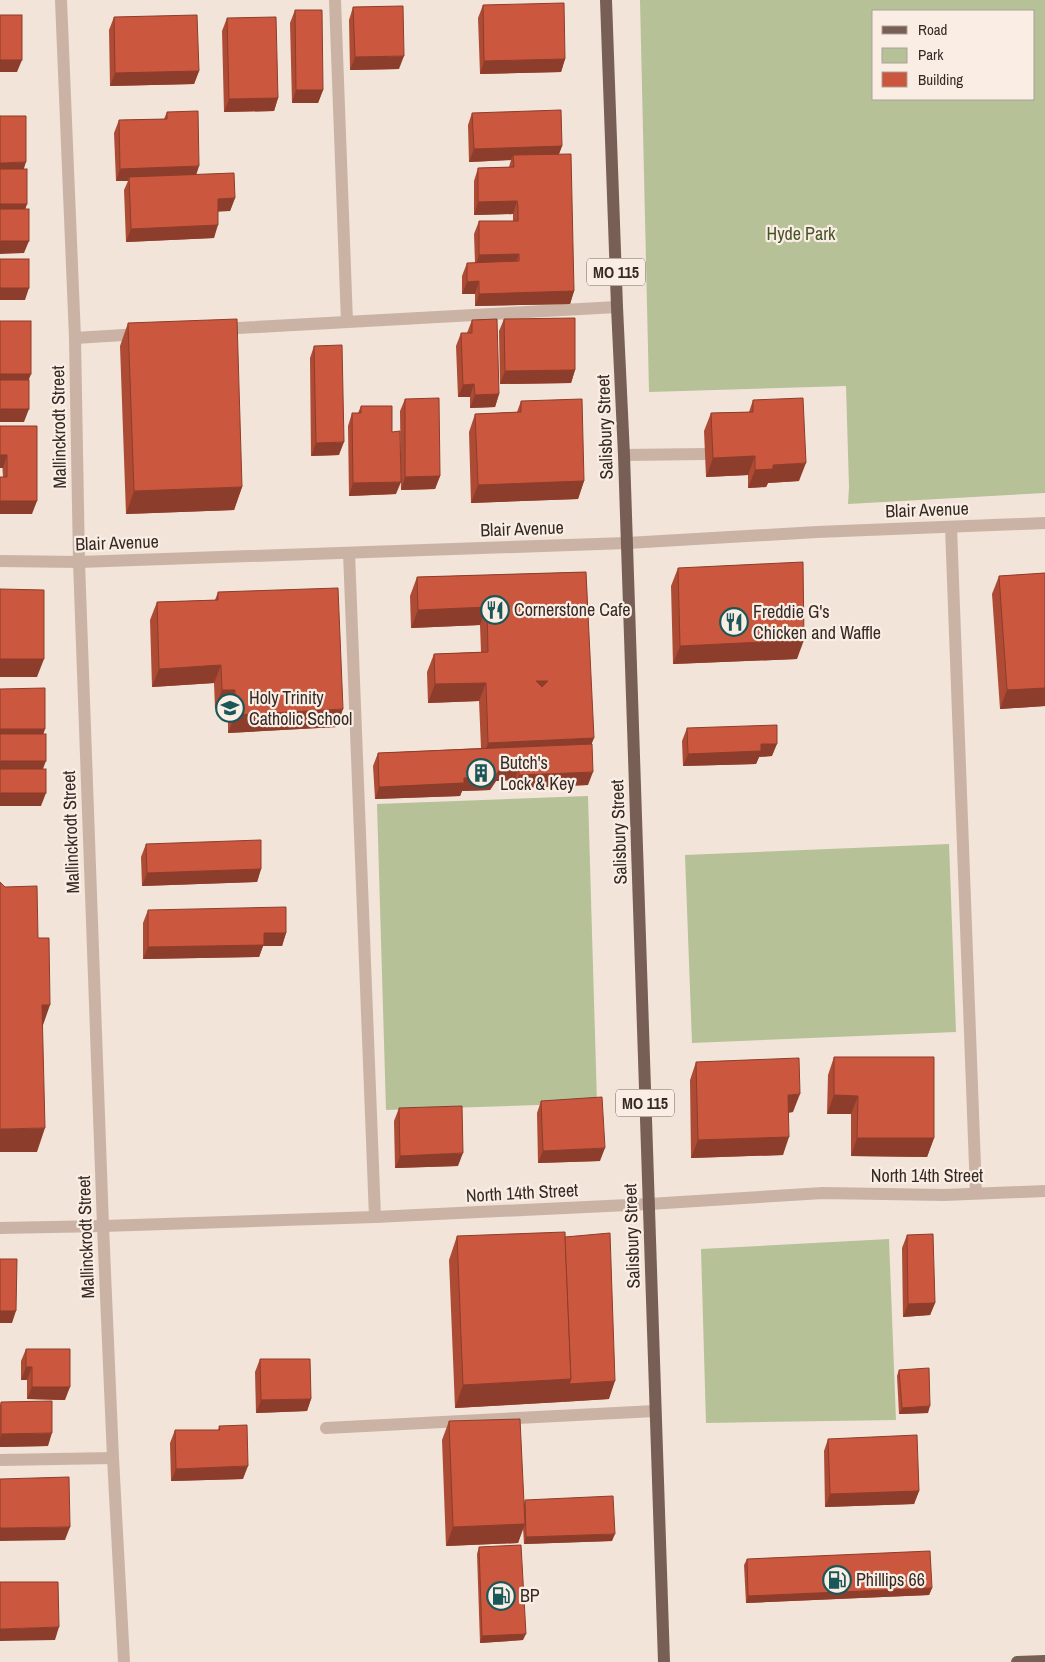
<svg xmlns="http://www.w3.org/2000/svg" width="1045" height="1662" viewBox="0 0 1045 1662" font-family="'Archivo Narrow',sans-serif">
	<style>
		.green { fill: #b6c198; fill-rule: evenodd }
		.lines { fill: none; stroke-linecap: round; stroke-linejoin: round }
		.minor { stroke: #cab3a4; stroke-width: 12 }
		.major { stroke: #785f56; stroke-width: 12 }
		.wall { fill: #ae4b35 }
		.shaded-wall { fill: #8d3d2b }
		.building { fill: #ca573e; stroke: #8d3d2b; fill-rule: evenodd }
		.labels { text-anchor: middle; stroke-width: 4.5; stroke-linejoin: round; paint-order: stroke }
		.shield { fill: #faeee4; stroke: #70655f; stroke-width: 1 }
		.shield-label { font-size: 16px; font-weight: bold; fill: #352a26 }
		.park-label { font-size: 18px; fill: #475429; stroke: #faeee4 }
		.street-label { font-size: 18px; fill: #352a26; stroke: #faeee4 }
		.poi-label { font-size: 18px; fill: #352a26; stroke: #faeee4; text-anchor: start }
	</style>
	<rect width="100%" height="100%" fill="#f2e4d8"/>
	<!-- green -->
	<g class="green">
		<path d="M640,0H1045V493L848,504L849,487L846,386L649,392ZM874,11H1034V99H874Z"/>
		<polygon points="588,796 597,1103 386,1110 377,804"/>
		<polygon points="949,844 956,1032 692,1043 685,855"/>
		<polygon points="889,1239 896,1420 706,1423 701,1249"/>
	</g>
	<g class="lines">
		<!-- minor -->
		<g class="minor">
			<polyline points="61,0 75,338 79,562 103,1226 113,1458 124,1662"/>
			<polyline points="335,0 347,322"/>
			<polyline points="220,329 617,307"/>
			<polyline points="75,338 140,334"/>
			<polyline points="624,455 705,454"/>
			<polyline points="951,527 976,1193"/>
			<polyline points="349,553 375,1217"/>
			<polyline points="0,561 79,562 627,543 817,532 1045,523"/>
			<polyline points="0,1228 103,1226 375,1217 649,1204 823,1193 944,1195 1045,1191"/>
			<polyline points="326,1428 655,1411"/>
			<polyline points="0,1460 113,1458"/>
		</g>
		<!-- major -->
		<g class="major">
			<polyline points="606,0 617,307 624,455 664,1662"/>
			<polyline points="1017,1662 1045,1661"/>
		</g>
	</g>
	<!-- wall -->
	<g class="wall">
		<polygon points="483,5 565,59 561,72 480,74 478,18"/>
		<polygon points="353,7 399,69 350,70 349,20"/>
		<polygon points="295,10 323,90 318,103 292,103 290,23"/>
		<polygon points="114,17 199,71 194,84 110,86 109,30"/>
		<polygon points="227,18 278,98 274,111 224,112 222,31"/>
		<polygon points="167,112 196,175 235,198 230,211 218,211 214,238 126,242 124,190 128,181 116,181 114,133 119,120 164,119"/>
		<polygon points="472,113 562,146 559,154 574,291 570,304 475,306 475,294 462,294 462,276 467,263 475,263 474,234 479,221 513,221 513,214 474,215 474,181 478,168 509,167 511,160 469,162 468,125"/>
		<polygon points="504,319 575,370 571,383 500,384 499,331"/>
		<polygon points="472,320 499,394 495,407 470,408 470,397 458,397 456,346 461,333 467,333"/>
		<polygon points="128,323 242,487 234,510 126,514 120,346"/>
		<polygon points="314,346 339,455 311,456 310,358"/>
		<polygon points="405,399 440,476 435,489 401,490 400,411"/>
		<polygon points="753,400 799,481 768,483 766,487 748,488 748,475 706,477 704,431 711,413 749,412"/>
		<polygon points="521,401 584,481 578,499 471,503 469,432 475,414 517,412"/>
		<polygon points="361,406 392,432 396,494 349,496 348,426 352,413 358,413"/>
		<polygon points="0,426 32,514 3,477"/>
		<polygon points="678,568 797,659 673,664 671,586"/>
		<polygon points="586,572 592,744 588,785 515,788 515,780 496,781 490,790 462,791 460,796 375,799 373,766 378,753 481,748 479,701 428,703 427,672 434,654 481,652 480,625 411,628 410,596 417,577"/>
		<polygon points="1045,573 1045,706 1000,709 992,594 999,576"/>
		<polygon points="218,592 337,727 228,733 228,708 215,708 214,683 152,687 150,620 157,602 215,600"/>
		<polygon points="687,728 772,756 759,757 756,764 683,766 682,741"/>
		<polygon points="146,844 261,869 257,882 142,886 141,857"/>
		<polygon points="148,910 286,933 282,946 263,946 259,957 143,959 143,923"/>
		<polygon points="834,1057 934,1138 927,1157 851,1156 851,1114 827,1114 828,1075"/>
		<polygon points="696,1062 793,1112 788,1113 783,1155 691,1158 690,1080"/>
		<polygon points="541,1101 600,1161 538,1163 537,1113"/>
		<polygon points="399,1108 458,1166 395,1168 394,1121"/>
		<polygon points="907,1235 935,1303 930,1315 903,1317 902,1248"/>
		<polygon points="457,1236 565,1237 609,1399 455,1408 449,1260"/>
		<polygon points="26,1349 65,1400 27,1399 27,1380 21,1380 21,1361"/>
		<polygon points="260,1359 311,1399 307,1411 256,1413 255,1372"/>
		<polygon points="899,1370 928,1413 899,1414 897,1376"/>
		<polygon points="1,1402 48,1446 0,1447 0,1405"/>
		<polygon points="449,1421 524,1504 525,1500 612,1541 524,1544 523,1528 518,1543 446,1546 442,1440"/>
		<polygon points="219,1426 243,1479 171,1481 170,1443 175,1430 218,1430"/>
		<polygon points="828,1439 919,1491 914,1504 825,1507 824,1451"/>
		<polygon points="479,1547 523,1640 480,1643 477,1554"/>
		<polygon points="747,1559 932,1588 929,1595 746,1603 744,1565"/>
	</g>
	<!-- shaded-wall -->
	<g class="shaded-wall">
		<polygon points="404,56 399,69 350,70 355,57"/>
		<polygon points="565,59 561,72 480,74 484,61"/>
		<polygon points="0,60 22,60 17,72 0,72"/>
		<polygon points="199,71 194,84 110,86 115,73"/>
		<polygon points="296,90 323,90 318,103 292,103"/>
		<polygon points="278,98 274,111 224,112 229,99"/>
		<polygon points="562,146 557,159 513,155 511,160 469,162 474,149"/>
		<polygon points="26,162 22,175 0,175 0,163"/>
		<polygon points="199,166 195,179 129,177 128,181 116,181 120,169"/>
		<polygon points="235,198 230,211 213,212 218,199"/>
		<polygon points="517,201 513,214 474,215 478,202"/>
		<polygon points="0,204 27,204 23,217 0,217"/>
		<polygon points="218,225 214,238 126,242 131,229"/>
		<polygon points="0,241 29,241 24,253 0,254"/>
		<polygon points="519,254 514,267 475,268 479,255"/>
		<polygon points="479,281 475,294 462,294 467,282"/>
		<polygon points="0,288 29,288 25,300 0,300"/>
		<polygon points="574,291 570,304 475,306 479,294"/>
		<polygon points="575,370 571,383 500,384 505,371"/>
		<polygon points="0,374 31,374 26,387 0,387"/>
		<polygon points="474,384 470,397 458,397 463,385"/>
		<polygon points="499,394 495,407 470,408 475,395"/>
		<polygon points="0,409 29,409 24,422 0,422"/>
		<polygon points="344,442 339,455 311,456 316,443"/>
		<polygon points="0,455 7,455 3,468 0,468"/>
		<polygon points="755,456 748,475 706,477 713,458"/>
		<polygon points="806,463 799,481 768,483 766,487 748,488 755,470 773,465"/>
		<polygon points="440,476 435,489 401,490 405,477"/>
		<polygon points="584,481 578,499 471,503 478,485"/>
		<polygon points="401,482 396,494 349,496 353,483"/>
		<polygon points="242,487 234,510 126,514 134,491"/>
		<polygon points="0,501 37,501 32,514 0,514"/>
		<polygon points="487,607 480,625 411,628 418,610"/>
		<polygon points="804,640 797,659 673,664 680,646"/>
		<polygon points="0,659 44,659 37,677 0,677"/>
		<polygon points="221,665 214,683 152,687 159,669"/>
		<polygon points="536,681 548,681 541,699"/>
		<polygon points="486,683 479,701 428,703 435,684"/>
		<polygon points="1045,688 1045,706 1000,709 1007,690"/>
		<polygon points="222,690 235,690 228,708 215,708"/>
		<polygon points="343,709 337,727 228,733 235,715"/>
		<polygon points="0,729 45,729 41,742 0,742"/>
		<polygon points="594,738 587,756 482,761 488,743"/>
		<polygon points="761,744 777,744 772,756 759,757 756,764 683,766 688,754"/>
		<polygon points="0,761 46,761 41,774 0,774"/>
		<polygon points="519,767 515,780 496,781 490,790 462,791 460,796 375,799 379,787 464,778 501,768"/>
		<polygon points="593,772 588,785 515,788 519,775"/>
		<polygon points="0,793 46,793 41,806 0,806"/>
		<polygon points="261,869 257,882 142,886 147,873"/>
		<polygon points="264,933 286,933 282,946 263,946 259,957 143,959 148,947"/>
		<polygon points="42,1005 50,1005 42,1028"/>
		<polygon points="800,1094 793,1112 781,1113 788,1095"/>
		<polygon points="834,1095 858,1096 851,1114 827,1114"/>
		<polygon points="45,1128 37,1152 0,1152 0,1129"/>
		<polygon points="789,1137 783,1155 691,1158 698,1140"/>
		<polygon points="857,1138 934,1138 927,1157 851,1156"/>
		<polygon points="605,1148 600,1161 538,1163 543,1151"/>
		<polygon points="463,1153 458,1166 395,1168 400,1156"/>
		<polygon points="935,1303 930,1315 903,1317 908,1304"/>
		<polygon points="0,1311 16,1311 12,1323 0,1323"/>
		<polygon points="26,1367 32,1367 27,1380 21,1380"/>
		<polygon points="571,1379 562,1402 455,1408 463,1385"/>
		<polygon points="615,1381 609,1399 562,1402 569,1384"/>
		<polygon points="32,1387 70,1387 65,1400 27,1399"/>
		<polygon points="311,1399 307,1411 256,1413 261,1400"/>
		<polygon points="930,1406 928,1413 899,1414 902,1408"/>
		<polygon points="52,1433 48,1446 0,1447 0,1438 1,1434"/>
		<polygon points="248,1466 243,1479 171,1481 176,1469"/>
		<polygon points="919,1491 914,1504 825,1507 830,1494"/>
		<polygon points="525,1524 518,1543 446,1546 453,1527"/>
		<polygon points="70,1527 65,1540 0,1541 0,1528"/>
		<polygon points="615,1534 612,1541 524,1544 526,1537"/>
		<polygon points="932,1588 929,1595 746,1603 748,1596"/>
		<polygon points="59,1627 55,1640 0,1641 0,1629"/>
		<polygon points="526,1634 523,1640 480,1643 482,1636"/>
	</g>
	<!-- building -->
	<g class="building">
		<polygon points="564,3 565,59 484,61 483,5"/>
		<polygon points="403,6 404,56 355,57 353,7"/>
		<polygon points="295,10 322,10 323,90 296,90"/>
		<rect x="0" y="15" width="22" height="45"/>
		<polygon points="197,15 199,71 115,73 114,17"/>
		<polygon points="276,17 278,98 229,99 227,18"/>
		<polygon points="561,110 562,146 474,149 472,113"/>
		<polygon points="198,111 199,166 120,169 119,120 167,119 167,112"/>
		<polygon points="0,116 26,116 26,162 0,163"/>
		<polygon points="571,154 574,291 479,294 479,281 467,282 467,263 519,261 519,254 479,255 479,221 518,221 518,207 517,201 478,202 478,168 514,167 513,155"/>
		<rect x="0" y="169" width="27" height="35"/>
		<polygon points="234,173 235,198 218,199 218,225 131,229 129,177"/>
		<rect x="0" y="209" width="29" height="32"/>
		<rect x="0" y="259" width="29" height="29"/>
		<polygon points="575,318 575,370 505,371 504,319"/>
		<polygon points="237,319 242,487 134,491 128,323"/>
		<polygon points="497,319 499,394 475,395 474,384 463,385 461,333 472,333 472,320"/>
		<rect x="0" y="321" width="31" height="53"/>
		<polygon points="342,345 344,442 316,443 314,346"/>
		<rect x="0" y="380" width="29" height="29"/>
		<polygon points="439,398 440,476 405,477 405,399"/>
		<polygon points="803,398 806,463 773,465 773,469 755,470 755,456 713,458 711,413 753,412 753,400"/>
		<polygon points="582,399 584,481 478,485 475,414 521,412 521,401"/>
		<polygon points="361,406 392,406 392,432 400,431 401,482 353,483 352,413 361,413"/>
		<polygon points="0,426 37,426 37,501 0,501 0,477 7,477 7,455 0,455"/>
		<polygon points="803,562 804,640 680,646 678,568"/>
		<path d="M586,572L594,738L488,743L486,683L435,684L434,654L488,652L487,607L418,610L417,577ZM536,681H548L542,687Z"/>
		<polygon points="1045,573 1045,688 1007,690 999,576"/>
		<polygon points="338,588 343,709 235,715 235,690 222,690 221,665 159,669 157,602 218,600 218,592"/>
		<polygon points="0,589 44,590 44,659 0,659"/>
		<polygon points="45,688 45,729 0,729 0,689"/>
		<polygon points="777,725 777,744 761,744 761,751 688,754 687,728"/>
		<rect x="0" y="734" width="46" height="27"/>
		<polygon points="592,744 593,772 519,775 519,767 501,768 494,777 464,778 464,783 379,787 378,753"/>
		<rect x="0" y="769" width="46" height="24"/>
		<polygon points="261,840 261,869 147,873 146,844"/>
		<polygon points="0,882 5,887 37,886 38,938 49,938 50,1005 42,1005 45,1128 0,1129"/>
		<polygon points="286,907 286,933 264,933 264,945 148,947 148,910"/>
		<polygon points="834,1057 934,1057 934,1138 857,1138 858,1096 834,1095"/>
		<polygon points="799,1058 800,1094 788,1095 789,1137 698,1140 696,1062"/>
		<polygon points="602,1097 605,1148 543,1151 541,1101"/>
		<polygon points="462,1106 463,1153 400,1156 399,1108"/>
		<polygon points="565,1232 571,1379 463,1385 457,1236"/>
		<polygon points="610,1233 615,1381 569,1384 571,1379 565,1237"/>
		<polygon points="933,1234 935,1303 908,1304 907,1235"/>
		<polygon points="0,1259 17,1259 16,1311 0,1311"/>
		<polygon points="26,1349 70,1349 70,1387 32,1387 32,1367 26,1367"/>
		<polygon points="260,1359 310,1359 311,1399 261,1400"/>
		<polygon points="929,1368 930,1406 902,1408 899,1370"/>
		<polygon points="52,1401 52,1433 1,1434 1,1402"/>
		<polygon points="520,1419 525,1524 453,1527 449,1421"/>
		<polygon points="247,1425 248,1466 176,1469 175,1430 220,1430 219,1426"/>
		<polygon points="917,1435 919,1491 830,1494 828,1439"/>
		<polygon points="69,1477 70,1527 0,1528 0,1479"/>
		<polygon points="613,1496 615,1534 526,1537 525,1500"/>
		<polygon points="521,1545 526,1634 482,1636 479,1547"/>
		<polygon points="930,1551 932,1588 748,1596 747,1559"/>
		<polygon points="0,1582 58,1582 59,1627 0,1629"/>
	</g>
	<!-- icons -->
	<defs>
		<symbol id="restaurant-ring" viewBox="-11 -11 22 22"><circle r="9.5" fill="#faeee4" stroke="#1a5758" stroke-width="1.5"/><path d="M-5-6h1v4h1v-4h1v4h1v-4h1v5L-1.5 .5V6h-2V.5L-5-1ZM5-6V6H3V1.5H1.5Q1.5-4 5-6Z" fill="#1a5758"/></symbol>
		<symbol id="school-ring" viewBox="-11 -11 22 22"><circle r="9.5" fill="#faeee4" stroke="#1a5758" stroke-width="1.5"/><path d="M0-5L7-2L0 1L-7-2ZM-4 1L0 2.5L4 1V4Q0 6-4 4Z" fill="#1a5758"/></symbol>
		<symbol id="building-ring" viewBox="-11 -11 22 22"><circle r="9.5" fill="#faeee4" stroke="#1a5758" stroke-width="1.5"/><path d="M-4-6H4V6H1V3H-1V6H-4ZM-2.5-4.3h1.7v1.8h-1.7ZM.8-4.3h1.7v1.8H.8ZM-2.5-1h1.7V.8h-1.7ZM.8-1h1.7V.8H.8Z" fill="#1a5758"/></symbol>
		<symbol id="fuel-ring" viewBox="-11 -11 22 22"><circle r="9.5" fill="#faeee4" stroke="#1a5758" stroke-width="1.5"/><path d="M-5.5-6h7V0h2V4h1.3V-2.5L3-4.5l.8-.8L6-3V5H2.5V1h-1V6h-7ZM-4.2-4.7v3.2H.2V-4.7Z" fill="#1a5758"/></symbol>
	</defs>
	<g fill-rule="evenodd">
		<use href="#restaurant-ring" x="479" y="594" width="32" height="32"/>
		<use href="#restaurant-ring" x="718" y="606" width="32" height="32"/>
		<use href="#school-ring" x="214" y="692" width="32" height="32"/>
		<use href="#building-ring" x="465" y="757" width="32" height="32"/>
		<use href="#fuel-ring" x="821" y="1564" width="32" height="32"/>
		<use href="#fuel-ring" x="485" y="1580" width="32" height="32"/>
	</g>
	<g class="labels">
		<!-- shield labels -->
		<g class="shield">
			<rect x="587" y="258.5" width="58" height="27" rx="4"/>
			<rect x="616" y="1089.5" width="58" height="27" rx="4"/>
		</g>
		<g class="shield-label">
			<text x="616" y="278">MO 115</text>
			<text x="645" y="1109">MO 115</text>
		</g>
		<!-- park labels -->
		<g class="park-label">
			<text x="801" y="240">Hyde Park</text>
		</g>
		<!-- street labels -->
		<g class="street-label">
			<text transform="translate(59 427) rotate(-91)" y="6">Mallinckrodt Street</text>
			<text transform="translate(605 427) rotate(-92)" y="6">Salisbury Street</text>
			<text transform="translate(927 510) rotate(-2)" y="6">Blair Avenue</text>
			<text transform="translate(522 529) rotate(-2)" y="6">Blair Avenue</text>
			<text transform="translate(117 543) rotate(-2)" y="6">Blair Avenue</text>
			<text transform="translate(71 832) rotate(-92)" y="6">Mallinckrodt Street</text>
			<text transform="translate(619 832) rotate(-92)" y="6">Salisbury Street</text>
			<text x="927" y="1182">North 14th Street</text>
			<text transform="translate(522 1193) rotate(-3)" y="6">North 14th Street</text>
			<text transform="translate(632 1236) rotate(-92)" y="6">Salisbury Street</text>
			<text transform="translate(86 1237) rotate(-92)" y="6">Mallinckrodt Street</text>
		</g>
		<!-- poi labels -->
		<g class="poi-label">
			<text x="514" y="616">Cornerstone Cafe</text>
			<text x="753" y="618">Freddie G's<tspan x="753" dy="21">Chicken and Waffle</tspan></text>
			<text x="249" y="704">Holy Trinity<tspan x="249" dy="21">Catholic School</tspan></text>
			<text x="500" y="769">Butch's<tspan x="500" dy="21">Lock &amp; Key</tspan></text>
			<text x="856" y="1586">Phillips 66</text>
			<text x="520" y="1602">BP</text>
		</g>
	</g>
	<!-- legend -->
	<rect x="872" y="10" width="162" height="90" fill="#faeee4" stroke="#aba098"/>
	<rect x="882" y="26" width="25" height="8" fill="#785f56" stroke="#aba098"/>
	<text x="918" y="35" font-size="15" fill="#352a26">Road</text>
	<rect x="882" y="48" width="25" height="15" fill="#b6c198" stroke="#aba098"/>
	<text x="918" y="60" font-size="15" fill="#352a26">Park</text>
	<rect x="882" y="72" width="25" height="15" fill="#ca573e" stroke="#aba098"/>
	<text x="918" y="85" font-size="15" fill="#352a26">Building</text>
</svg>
